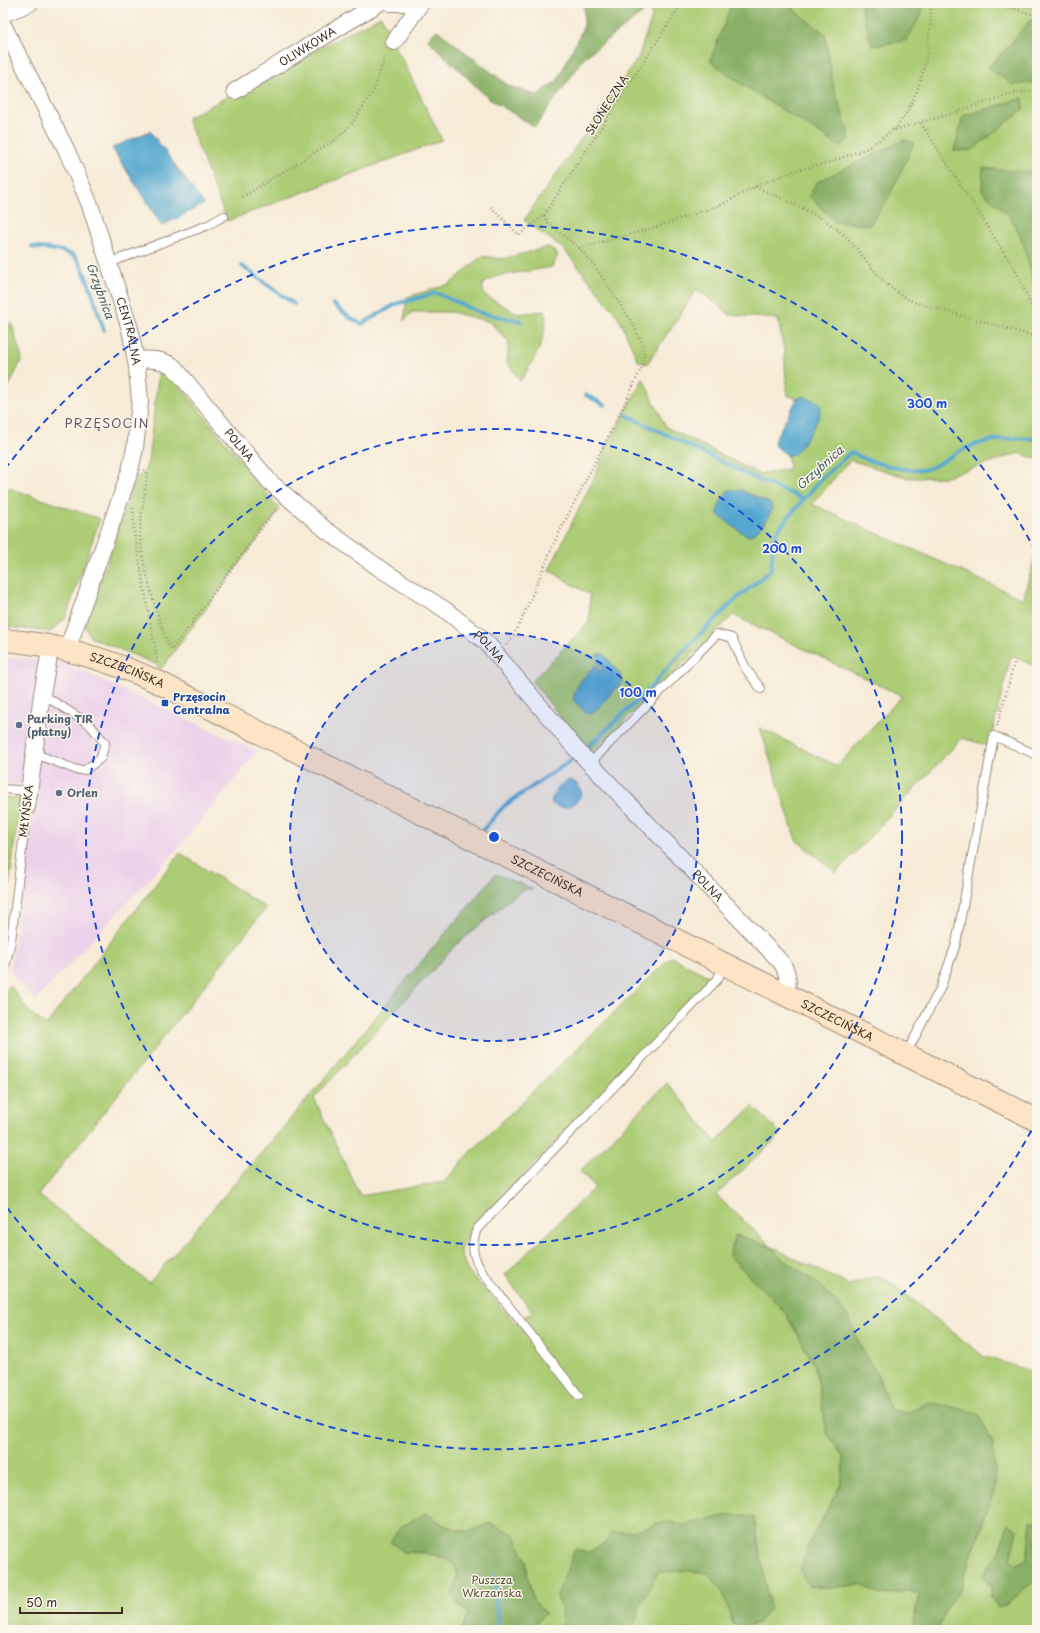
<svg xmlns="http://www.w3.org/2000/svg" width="1040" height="1633" viewBox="0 0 1040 1633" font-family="'Playpen Sans',sans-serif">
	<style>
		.built { fill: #ecd1ea }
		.green { fill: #accc74; stroke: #747b49; fill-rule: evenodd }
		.forest { fill: #89b066; stroke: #626d42 }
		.water { fill: #54a7cf; stroke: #486876 }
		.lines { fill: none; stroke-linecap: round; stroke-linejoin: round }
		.stream { stroke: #54a7cf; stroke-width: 4 }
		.lane-casing { stroke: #998a7a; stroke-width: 10 }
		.street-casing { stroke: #998a7a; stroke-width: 18 }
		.secondary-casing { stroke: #998a7a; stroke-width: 24 }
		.path { stroke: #998a7a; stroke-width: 2.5; stroke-dasharray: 1 3; stroke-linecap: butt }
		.lane { stroke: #fff; stroke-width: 8 }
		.street { stroke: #fff; stroke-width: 16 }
		.secondary { stroke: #fee4c6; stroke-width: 22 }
		.ring { fill: none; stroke: #1d4ed8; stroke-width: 2; stroke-dasharray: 7 5 }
		.transit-dot { fill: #1a4fb4; stroke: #fbf7ec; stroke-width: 1.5 }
		.service-dot { fill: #5c6f8a; stroke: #fbf7ec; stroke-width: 1.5 }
		.labels { text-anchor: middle; stroke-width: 3; stroke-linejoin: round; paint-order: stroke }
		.street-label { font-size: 11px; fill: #3b2a1e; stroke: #fbf7ec }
		.transit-label { font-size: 11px; font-weight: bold; fill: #164399; stroke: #fbf7ec; text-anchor: start }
		.service-label { font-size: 11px; font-weight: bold; fill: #4e5e75; stroke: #fbf7ec; text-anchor: start }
		.park-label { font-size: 11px; fill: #575234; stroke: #fbf7ec }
		.water-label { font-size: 12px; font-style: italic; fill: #455c65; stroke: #fbf7ec }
		.quarter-label { font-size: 13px; letter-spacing: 1px; fill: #655664; stroke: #fbf7ec }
		.centre { fill: #1d4ed8; stroke: #fbf7ec; stroke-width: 2 }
		.ring-label { font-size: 12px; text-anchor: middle; font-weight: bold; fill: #1d4ed8; stroke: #fbf7ec; stroke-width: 3; stroke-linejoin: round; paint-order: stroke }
	</style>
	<rect width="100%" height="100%" fill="#fbf7ec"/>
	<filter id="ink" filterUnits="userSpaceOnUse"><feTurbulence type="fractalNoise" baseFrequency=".025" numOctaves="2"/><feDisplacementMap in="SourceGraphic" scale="8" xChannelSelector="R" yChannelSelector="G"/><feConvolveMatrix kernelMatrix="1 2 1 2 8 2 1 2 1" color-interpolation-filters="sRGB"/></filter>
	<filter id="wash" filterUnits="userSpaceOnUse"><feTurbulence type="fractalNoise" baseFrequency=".012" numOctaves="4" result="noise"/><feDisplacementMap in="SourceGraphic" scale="16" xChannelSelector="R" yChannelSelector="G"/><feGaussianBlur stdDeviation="0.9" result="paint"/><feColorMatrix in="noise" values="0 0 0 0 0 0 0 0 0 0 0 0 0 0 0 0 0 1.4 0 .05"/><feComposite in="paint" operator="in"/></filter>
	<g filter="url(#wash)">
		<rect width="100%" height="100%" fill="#f7ebd7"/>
		<!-- built -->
		<polygon class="built" points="3,657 64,663 257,751 182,844 35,1001 10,971 36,786 3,783"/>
		<!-- green -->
		<g class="green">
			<path d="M650,3H1037V459L1019,453L945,477L908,478L850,460L812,504L1023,599L1037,550V667L1011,656L989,746L962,738L836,873L796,840L760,728L837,766L902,696L733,615L590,754L532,681L589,622L590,595L549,570L594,478L607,446L643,379L666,427L759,474L789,469L787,455H794L820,403L803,396L797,399L787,395L784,350L778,319L730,315L697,289L647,364L638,361L619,318L564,249L524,220L638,58L652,17ZM740,490L770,503L772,510L763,525Z"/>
			<polygon points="381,16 442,140 227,221 187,118"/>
			<path d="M549,247L558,255L552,267L498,276L482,284L484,295L519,314L545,311C549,337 534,360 520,381L507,362L509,342L490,322L452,312H412L404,321L407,297L450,284L482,256L502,259Z"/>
			<polygon points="11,322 22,359 3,399 3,337"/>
			<polygon points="159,369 178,384 280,509 161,669 153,663 90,637 85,626 136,477 143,474 148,462"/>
			<polygon points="3,486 100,519 65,619 50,632 3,626"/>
			<polygon points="3,797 20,798 3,936"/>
			<path d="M180,853L266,908L38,1195L69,1218L149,1283L311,1095L416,968L496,874L533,889L521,890L457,944L314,1098L360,1196L444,1182L475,1148L671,957L712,978L471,1230L460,1250L467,1270L516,1323L532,1312L505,1275L595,1187L580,1171L667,1083L716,1142L753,1106L781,1134L716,1195L772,1247L849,1285L878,1276L887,1280L983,1356L1037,1373V1522H1031L1028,1559L1017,1564L1011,1560L1012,1550L1008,1524L998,1554L983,1577L1006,1606L1017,1595L1037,1580V1630H938L945,1611L961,1588L970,1558L985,1521L930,1402L908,1413L890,1410L878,1376L863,1352L848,1317L821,1286L778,1256L772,1247L735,1235L730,1256L785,1312L815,1366L827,1432L844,1458L841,1484L811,1540L800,1569L809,1586L831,1588L860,1584L880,1595L908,1591L919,1594L912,1630H525L531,1628L546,1613L533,1600L528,1579L526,1561L490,1523L467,1532L445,1526L426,1513L404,1552C424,1552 438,1554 455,1565L458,1577L452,1595L459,1606L468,1613L462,1629L458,1630H3V996L10,985L28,1011L46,1025Z"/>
		</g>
		<!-- forest -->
		<g class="forest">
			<polygon points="584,3 642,3 644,12 586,56 535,127 488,98 427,39 437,30 509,86 537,95 557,81 584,26"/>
			<path d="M732,3H796L794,10L825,34L833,85L850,138L840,147C797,117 751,93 710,61Z"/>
			<polygon points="860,3 921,3 922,13 907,40 872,46"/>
			<polygon points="1030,20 1037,22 1037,82 1013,85 988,67 1010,45"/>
			<polygon points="1023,98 1023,110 972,150 954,151 963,116"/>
			<polygon points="904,140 914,143 890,195 870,225 835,222 809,196 817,182"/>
			<polygon points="983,168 1037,173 1037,296 1023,242 1010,216 982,191"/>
			<polygon points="735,1235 772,1247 778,1256 821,1286 848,1317 863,1352 878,1376 890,1410 908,1413 930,1402 974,1412 980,1416 993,1445 996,1486 970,1558 961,1588 945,1611 938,1630 912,1630 919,1594 908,1591 880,1595 860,1584 831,1588 808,1586 800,1569 811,1540 841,1484 844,1458 827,1433 815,1366 785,1312 729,1256"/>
			<polygon points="426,1513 445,1526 467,1532 490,1523 514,1534 526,1561 528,1579 533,1600 546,1613 531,1628 525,1630 458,1630 462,1629 468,1613 459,1606 452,1595 458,1577 455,1565 444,1557 426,1552 404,1552 390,1542 400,1527"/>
			<polygon points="729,1515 754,1517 770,1608 757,1624 743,1626 733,1624 723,1593 708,1573 691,1571 658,1572 639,1609 633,1630 562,1630 561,1608 557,1595 575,1549 589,1552 604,1543 612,1533 639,1530 665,1521 684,1525"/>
			<path d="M1031,1521L1037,1522V1581C1023,1586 1013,1604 998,1608L990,1596L992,1586L982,1577L998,1554L1008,1524L1017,1529L1011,1560L1017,1564L1027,1559Z"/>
		</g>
		<!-- water -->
		<g class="water">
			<polygon points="150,131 204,204 162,226 112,148"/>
			<path d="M803,396L820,403C826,415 801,446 794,455H787L774,445L775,439L797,399Z"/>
			<path d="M728,490H740L770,503L772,510C766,520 761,530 749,536L738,530L717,514L720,503Z"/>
			<path d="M596,654H604L621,676L623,681L593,713L588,714L573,700C575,685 585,676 595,665L601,672L603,669L598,662Z"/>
			<path d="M568,780C577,781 580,786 582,794C575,807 563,812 551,803C553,792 559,786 568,780Z"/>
		</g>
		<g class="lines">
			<!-- stream -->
			<g class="stream">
				<path d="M32,247C46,249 62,249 74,256C85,263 99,316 104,330"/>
				<polyline points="242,266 294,304"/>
				<polyline points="333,304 350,318 362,324 396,304 436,293 481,313 521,321"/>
				<polyline points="586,395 605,405"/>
				<polyline points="626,415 761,481 804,499"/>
				<path d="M585,750L646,692L689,645L734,601L765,575L771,569L774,537L781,526L821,479L851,452C868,462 912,475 930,468C942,463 951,455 962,450C984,439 1013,437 1037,439"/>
				<polyline points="482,831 504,806 574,758"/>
				<polyline points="494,1575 498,1619 496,1630"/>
			</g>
		</g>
	</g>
	<g filter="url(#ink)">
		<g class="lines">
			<defs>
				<g id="lane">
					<polyline points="109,263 208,225 224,216"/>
					<polyline points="33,753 77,770 85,770 101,758 105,743 89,724 42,694"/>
					<polyline points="590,763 717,634 732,638 746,669 761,689"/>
					<polyline points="3,789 29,791"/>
					<polyline points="3,975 11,941 27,807"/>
					<polyline points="906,1054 940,989 956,944 994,736 1037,755"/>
					<path d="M579,1396L482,1272C473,1257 470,1246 477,1229L717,980L724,966"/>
				</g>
				<g id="street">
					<polyline points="391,3 408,3"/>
					<polyline points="3,14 30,3"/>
					<path id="s1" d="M3,25L66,149L79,179L90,205L130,329L137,367L140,402L135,448L130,471L67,650"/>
					<polyline points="394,42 421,3"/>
					<path id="s2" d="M235,91L379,3"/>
					<path id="s3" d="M136,360C150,359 161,359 173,366L270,482L326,530L382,570L444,609L486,642L575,748L781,962C788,972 790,983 785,995"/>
					<polyline points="27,807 42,694 51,646"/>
				</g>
				<g id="secondary">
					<path id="s4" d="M3,640C59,644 110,660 160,683L1037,1120"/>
				</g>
			</defs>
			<!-- lane casing -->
			<use href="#lane" class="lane-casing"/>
			<!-- street casing -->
			<use href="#street" class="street-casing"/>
			<!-- secondary casing -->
			<use href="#secondary" class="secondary-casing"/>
			<!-- path -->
			<g class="path">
				<polyline points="996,3 1037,16"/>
				<polyline points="921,123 1016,271 1037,320"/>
				<path d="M894,130C924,93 930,50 931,3"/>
				<path d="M755,187C782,198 829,218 848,239C871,264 881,287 914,302L1037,337"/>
				<polyline points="242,197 335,140 351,125 373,92 386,54"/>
				<polyline points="491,207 519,235 544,215 682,3"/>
				<polyline points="579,248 660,226 725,203 758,185 794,171 827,163 868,148 893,130 954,113 1007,95 1037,90"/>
				<path d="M144,470L147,473C145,493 141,513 140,533C139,551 161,637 172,650L277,507"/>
				<polyline points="133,508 134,531 157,660 156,663"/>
				<polyline points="506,645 510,641 521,621 556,539 624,405 642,367 644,352 641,340 633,324 596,268 579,248 548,223 544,215"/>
				<polyline points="997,726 1015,660"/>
			</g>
			<!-- lane -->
			<use href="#lane" class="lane"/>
			<!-- street -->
			<use href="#street" class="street"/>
			<!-- secondary -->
			<use href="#secondary" class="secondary"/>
		</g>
	</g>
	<!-- distance rings -->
	<circle cx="494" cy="837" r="204" fill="#1d4ed8" fill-opacity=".12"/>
	<g class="ring">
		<circle cx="494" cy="837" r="204"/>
		<circle cx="494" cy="837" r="408"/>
		<path d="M1037 1120A612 612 0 0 1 5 1205M5 469A612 612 0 0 1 1037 554"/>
	</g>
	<!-- markers -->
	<rect class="transit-dot" x="161" y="699" width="8" height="8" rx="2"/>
	<g class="service-dot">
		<circle cx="19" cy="725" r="4"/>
		<circle cx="59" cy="793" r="4"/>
	</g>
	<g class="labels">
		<!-- street labels -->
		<g class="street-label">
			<text dy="4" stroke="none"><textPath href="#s2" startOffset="85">OLIWKOWA</textPath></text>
			<text transform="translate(607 105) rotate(-57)" y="4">SŁONECZNA</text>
			<text dy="4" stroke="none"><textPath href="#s1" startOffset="332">CENTRALNA</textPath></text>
			<text dy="4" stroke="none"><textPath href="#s3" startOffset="141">POLNA</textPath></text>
			<text dy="4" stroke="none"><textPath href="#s3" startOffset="464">POLNA</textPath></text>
			<text dy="4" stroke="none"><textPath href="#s4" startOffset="128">SZCZECIŃSKA</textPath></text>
			<text transform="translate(26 811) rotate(-83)" y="4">MŁYŃSKA</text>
			<text dy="4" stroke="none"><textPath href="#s4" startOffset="596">SZCZECIŃSKA</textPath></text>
			<text dy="4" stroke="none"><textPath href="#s3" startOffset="788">POLNA</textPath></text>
			<text dy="4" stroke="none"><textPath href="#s4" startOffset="920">SZCZECIŃSKA</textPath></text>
		</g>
		<!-- transit labels -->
		<g class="transit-label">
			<text x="173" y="701">Przęsocin<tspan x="173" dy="13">Centralna</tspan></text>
		</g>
		<!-- service labels -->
		<g class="service-label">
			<text x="27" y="723">Parking TIR<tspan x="27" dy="13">(płatny)</tspan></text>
			<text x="67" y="797">Orlen</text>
		</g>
		<!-- park labels -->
		<g class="park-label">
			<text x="492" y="1584">Puszcza<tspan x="492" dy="13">Wkrzańska</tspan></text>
		</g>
		<!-- water labels -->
		<g class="water-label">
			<text transform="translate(100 291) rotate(70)" y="4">Grzybnica</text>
			<text transform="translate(820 468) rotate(-42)" y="4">Grzybnica</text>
		</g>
		<!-- quarter labels -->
		<g class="quarter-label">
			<text x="107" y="428">PRZĘSOCIN</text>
		</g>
	</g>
	<circle cx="494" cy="837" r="6" class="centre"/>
	<g class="ring-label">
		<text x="927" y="408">300 m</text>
		<text x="782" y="553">200 m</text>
		<text x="638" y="697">100 m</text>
	</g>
	<!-- margin -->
	<rect width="1040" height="1633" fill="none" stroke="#fbf7ec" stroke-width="16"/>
	<!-- scale -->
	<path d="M20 1607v6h102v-6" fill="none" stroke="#3b2a1e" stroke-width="2"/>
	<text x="26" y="1607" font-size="12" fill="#3b2a1e" stroke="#fbf7ec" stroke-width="3" paint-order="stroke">50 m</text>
</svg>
